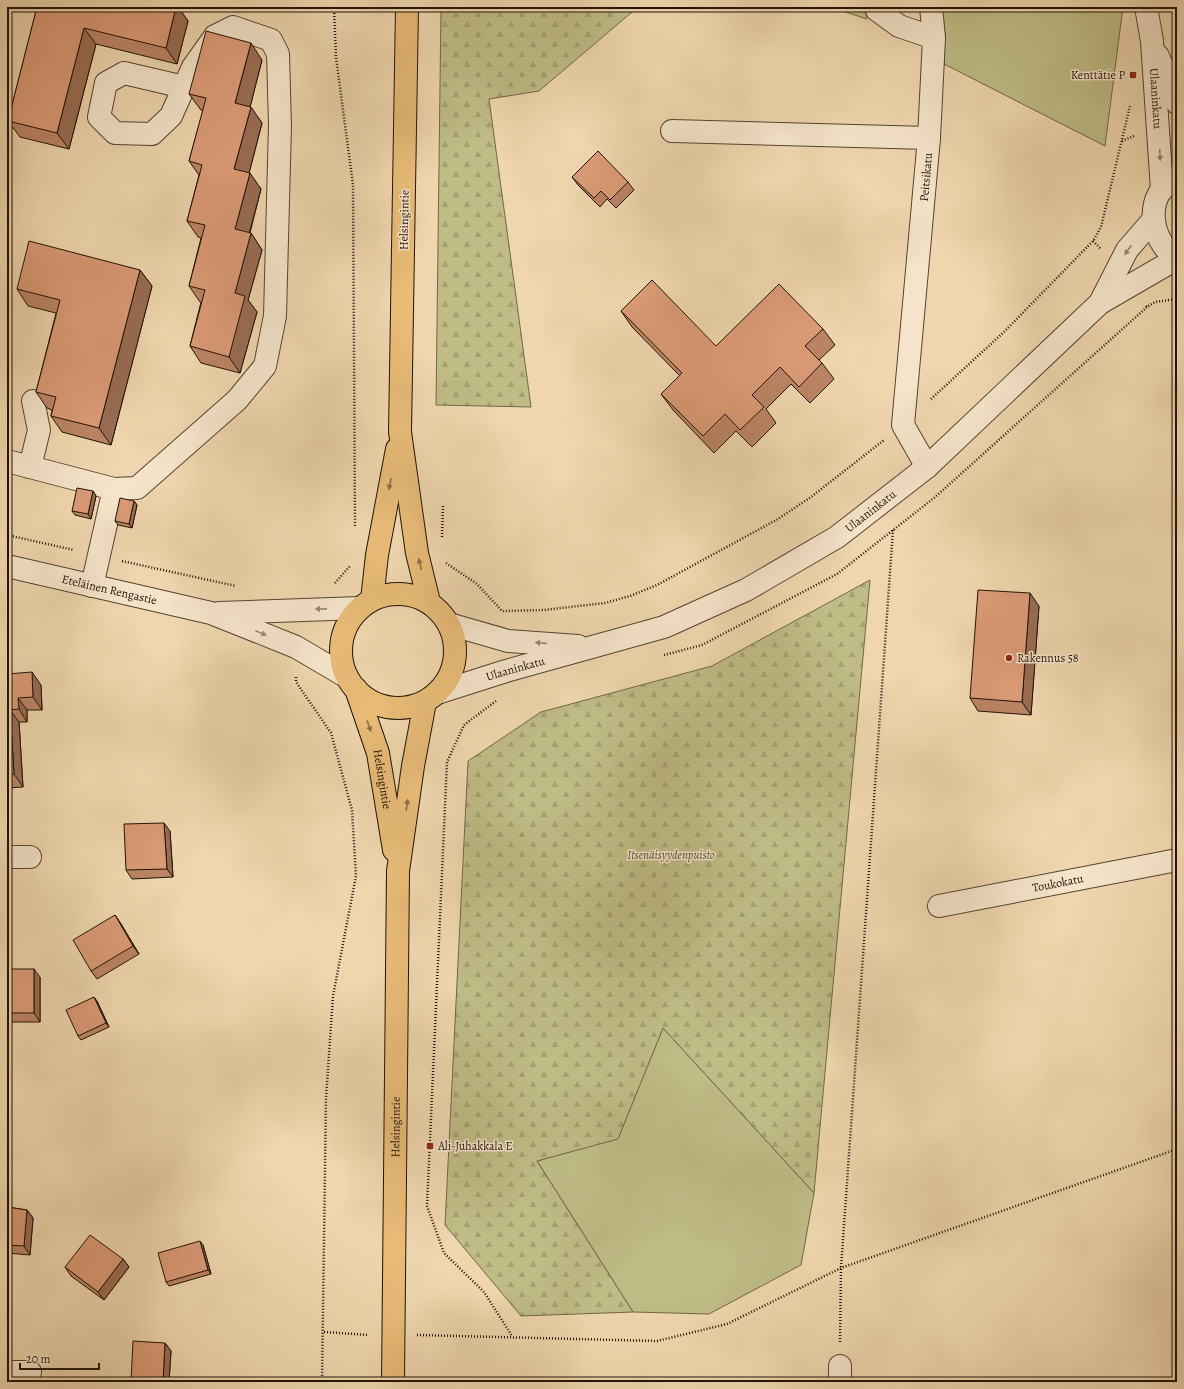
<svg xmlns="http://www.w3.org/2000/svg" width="1184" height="1389" viewBox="0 0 1184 1389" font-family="Alegreya,serif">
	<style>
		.grass { fill: #bfbc86; stroke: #706847 }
		.forest { fill: url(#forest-firs); stroke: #706847 }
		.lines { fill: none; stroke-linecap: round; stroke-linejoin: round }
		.minor-casing { stroke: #544432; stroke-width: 24 }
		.major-casing { stroke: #211308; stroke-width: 24 }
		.path { stroke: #211308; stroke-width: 2.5; stroke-dasharray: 1 2; stroke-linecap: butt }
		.minor { stroke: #f5e4ca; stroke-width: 22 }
		.major { stroke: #e8bb77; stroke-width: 22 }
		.wall { fill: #bb8465; stroke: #211308 }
		.shaded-wall { fill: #996c53; stroke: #211308 }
		.building { fill: #da9a76; stroke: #211308 }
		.oneway { fill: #968673 }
		.oneway2 { fill: #8e6f45 }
		.poi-dot { fill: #8f2418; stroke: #f5e4ca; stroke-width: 1.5 }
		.labels { text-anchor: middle; stroke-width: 3; stroke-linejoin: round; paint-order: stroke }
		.poi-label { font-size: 12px; fill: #211308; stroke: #f5e4ca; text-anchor: start }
		.street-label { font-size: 12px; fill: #211308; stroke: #f5e4ca }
		.park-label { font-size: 12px; font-style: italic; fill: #584e34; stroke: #f5e4ca }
	</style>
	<defs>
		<pattern id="forest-firs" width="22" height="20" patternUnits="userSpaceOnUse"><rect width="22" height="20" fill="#bfbc86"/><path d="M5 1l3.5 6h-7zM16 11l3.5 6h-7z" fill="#a4a172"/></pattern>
	</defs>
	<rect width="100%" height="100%" fill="#efd6ae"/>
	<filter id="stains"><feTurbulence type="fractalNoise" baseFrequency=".005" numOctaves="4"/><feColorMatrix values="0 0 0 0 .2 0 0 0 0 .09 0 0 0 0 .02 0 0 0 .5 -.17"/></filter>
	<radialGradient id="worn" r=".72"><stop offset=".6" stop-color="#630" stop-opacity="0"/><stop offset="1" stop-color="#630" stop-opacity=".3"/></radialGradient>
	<!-- grass -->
	<g class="grass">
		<polygon points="830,7 864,7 867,19"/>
		<polygon points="942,7 1123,7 1105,146 944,64"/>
		<polygon points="663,1028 814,1193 801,1265 709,1314 633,1312 537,1161 618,1138"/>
	</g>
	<!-- forest -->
	<g class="forest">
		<polygon points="441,7 638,7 539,91 489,99 531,407 436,405"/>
		<polygon points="870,580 814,1193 663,1028 618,1139 537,1161 633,1312 521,1316 445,1225 468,761 541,712 712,666"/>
	</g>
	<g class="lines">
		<defs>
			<g id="minor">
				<polyline points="876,7 877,10 899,26 934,38"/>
				<path id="s1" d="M1146,7L1152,41L1162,190"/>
				<polyline points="1158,56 1177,103"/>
				<polyline points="672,131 929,138 903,425 927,467"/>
				<polyline points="929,138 934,38 931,7"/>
				<path d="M1177,177C1143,194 1149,240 1177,259"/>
				<polyline points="1100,303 1127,250 1153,220"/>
				<polyline points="7,461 114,489"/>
				<polyline points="30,467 39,430 33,401"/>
				<path id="s2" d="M7,566L211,613L296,647L347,677"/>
				<polyline points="92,586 114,489 137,488 237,400 265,366 275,316 280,125 278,54 271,40 233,27 215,36 193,67 171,116 152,134 115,133 99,117 106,83 124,73 184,87"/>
				<polyline points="219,613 360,608"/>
				<polyline points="449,624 508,641 578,646"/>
				<path id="s3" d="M437,693L506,671L664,627L746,590L837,537L927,467L1100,303L1176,259"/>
				<polyline points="7,857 30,857"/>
				<path id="s4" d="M939,906L1177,860"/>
				<polyline points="7,1372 30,1372"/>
				<polyline points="840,1382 840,1366"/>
			</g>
			<g id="major">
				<polyline points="407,7 400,432 417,553 429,602"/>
				<circle cx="398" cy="651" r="57"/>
				<polyline points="372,600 377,555 397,449"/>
				<path id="s5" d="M356,689L378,753L394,850"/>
				<path id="s6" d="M393,1382L398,871L413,766L425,702"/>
			</g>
		</defs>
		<!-- minor casing -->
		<use href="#minor" class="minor-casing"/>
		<!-- major casing -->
		<use href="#major" class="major-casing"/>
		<!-- path -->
		<g class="path">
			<polyline points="334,7 336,57 353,185 355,527"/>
			<polyline points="1122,141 1134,136"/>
			<polyline points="1093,241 1101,249"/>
			<polyline points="1146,306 1147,307 1155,302 1177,299"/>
			<polyline points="931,399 1004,332 1093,241 1101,227 1130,106"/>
			<polyline points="7,535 74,550"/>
			<polyline points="442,537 443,505"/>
			<polyline points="122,561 236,586"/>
			<polyline points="446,563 477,584 502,611 544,610 605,603 630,596 657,585 778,519 811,497 884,440"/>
			<polyline points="335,583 350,566"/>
			<polyline points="664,655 702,645 837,574 934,498 1147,307"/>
			<polyline points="296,677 296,682 331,733 352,810 356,876 333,996 326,1098 322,1382"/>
			<polyline points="496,701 464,725 447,762 427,1206 444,1253 484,1292 512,1336"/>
			<polyline points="324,1332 369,1335"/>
			<polyline points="417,1335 657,1341 727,1324 841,1268 1177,1149"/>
			<polyline points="840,1342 841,1268 893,530"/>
		</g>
		<!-- minor -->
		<use href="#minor" class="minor"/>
		<!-- major -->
		<use href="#major" class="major"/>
	</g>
	<!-- wall -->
	<g class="wall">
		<polygon points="37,7 178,7 188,21 177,64 96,44 69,149 20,137 8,121"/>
		<polygon points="262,60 250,107 262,123 249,173 261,189 250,233 251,233 262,250 248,300 257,312 240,373 201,363 190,346 201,302 200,302 189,286 201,238 198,237 187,221 199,175 189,161 203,111 201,110 189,94"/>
		<polygon points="572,177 628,182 634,190 616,208 607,199 600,207 578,185"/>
		<polygon points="140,270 152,286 111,445 62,432 51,416 52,410 47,408 36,392 56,313 28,306 17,289"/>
		<polygon points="621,311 716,346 823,329 835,345 819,360 822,363 834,379 810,403 791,384 766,409 776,423 752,447 736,431 714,453 673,410 661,394 680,376 632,327"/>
		<polygon points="93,491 96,496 91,519 75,515 72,511"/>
		<polygon points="134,501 137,505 132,528 118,525 115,521"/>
		<polygon points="1039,606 1031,715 978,711 970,698"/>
		<polygon points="7,674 41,685 42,710 27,710 27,722 19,722 23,787 7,788"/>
		<polygon points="170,831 173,877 132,879 126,870"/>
		<polygon points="115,915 121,924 139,954 97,979 91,971"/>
		<polygon points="7,969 40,977 40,1022 7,1022"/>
		<polygon points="97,1001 109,1027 81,1040 78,1036"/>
		<polygon points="7,1207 27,1210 33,1218 30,1255 7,1253"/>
		<polygon points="203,1245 211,1274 169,1286 166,1282"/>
		<polygon points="123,1259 129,1267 104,1300 71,1276 65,1267"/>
		<polygon points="165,1343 171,1351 169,1382 132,1382 131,1381"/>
	</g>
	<!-- shaded-wall -->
	<g class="shaded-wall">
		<polygon points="176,7 178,7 188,21 177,64 166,48"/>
		<polygon points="84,28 96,44 69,149 57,133"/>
		<polygon points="251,43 262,60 247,119 235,103"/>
		<polygon points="251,107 262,123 246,185 234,169"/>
		<polygon points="250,173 261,189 246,245 235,229"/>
		<polygon points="251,233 262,250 248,300 257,312 240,373 229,357 235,293"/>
		<polygon points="7,240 10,245 7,264"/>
		<polygon points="140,270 152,286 111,445 99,428"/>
		<polygon points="93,491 96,496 91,519 88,514"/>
		<polygon points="134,501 137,505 132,528 129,524"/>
		<polygon points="1030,593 1039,606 1031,715 1022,702"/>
		<polygon points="32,672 41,685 42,710 33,697"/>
		<polygon points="18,698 27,710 27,722 19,709"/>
		<polygon points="10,710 19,722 23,787 14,774"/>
		<polygon points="164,823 170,831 173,877 167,869"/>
		<polygon points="115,915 121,924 139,954 133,946"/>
		<polygon points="34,969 40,977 40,1022 34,1013"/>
		<polygon points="94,997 97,1001 109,1027 106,1023"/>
		<polygon points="27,1210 33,1218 30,1255 24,1246"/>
		<polygon points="200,1241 203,1245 211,1274 208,1270"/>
		<polygon points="123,1259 129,1267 104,1300 98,1292"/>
		<polygon points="165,1343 171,1351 169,1382 163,1382"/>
	</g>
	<!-- building -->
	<g class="building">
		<polygon points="37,7 176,7 166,48 84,28 57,133 8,121"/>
		<polygon points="206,31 251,43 235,103 251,107 234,169 250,173 235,229 251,233 235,293 245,296 229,357 190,346 205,290 189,286 205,225 187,221 202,165 189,161 206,98 189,94"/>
		<polygon points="598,151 628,182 610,200 601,191 594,198 572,177"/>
		<polygon points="29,241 140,270 99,428 51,416 56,397 36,392 60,300 17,289"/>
		<polygon points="652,280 716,346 779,284 823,329 805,346 822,363 799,387 780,367 752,395 764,407 740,430 725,414 703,436 661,394 682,373 621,311"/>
		<polygon points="77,488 93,491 88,514 72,511"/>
		<polygon points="120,498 134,501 129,524 115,521"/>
		<polygon points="978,590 1030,593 1022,702 970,698"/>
		<polygon points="32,672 33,697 18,698 19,709 10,710 14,774 7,775 7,674"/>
		<polygon points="164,823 167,869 126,870 124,824"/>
		<polygon points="115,915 133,946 91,971 73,940"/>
		<rect x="7" y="969" width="27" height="44"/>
		<polygon points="94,997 106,1023 78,1036 66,1010"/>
		<polygon points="7,1207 27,1210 24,1246 7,1245"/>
		<polygon points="90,1235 123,1259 98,1292 65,1267"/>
		<polygon points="200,1241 208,1270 166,1282 158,1253"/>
		<polygon points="133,1341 165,1343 163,1382 131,1381"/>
	</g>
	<!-- one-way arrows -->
	<defs><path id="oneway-solid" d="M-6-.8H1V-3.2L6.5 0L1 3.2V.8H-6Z"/></defs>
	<g class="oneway">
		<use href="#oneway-solid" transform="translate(1160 155) rotate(87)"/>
		<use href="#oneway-solid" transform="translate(1128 250) rotate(125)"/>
		<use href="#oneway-solid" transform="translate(321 609) rotate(179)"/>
		<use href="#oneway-solid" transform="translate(261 633) rotate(22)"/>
		<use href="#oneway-solid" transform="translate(541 643) rotate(-176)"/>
	</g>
	<g class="oneway2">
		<use href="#oneway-solid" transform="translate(390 484) rotate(101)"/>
		<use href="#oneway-solid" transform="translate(420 564) rotate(-104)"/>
		<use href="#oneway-solid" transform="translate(369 726) rotate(71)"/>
		<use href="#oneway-solid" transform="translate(407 805) rotate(-82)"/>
	</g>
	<!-- markers -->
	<g class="poi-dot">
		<rect x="1129" y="71" width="8" height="8" rx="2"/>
		<circle cx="1009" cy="658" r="4"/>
		<rect x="426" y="1142" width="8" height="8" rx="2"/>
	</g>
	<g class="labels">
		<!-- poi labels -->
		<g class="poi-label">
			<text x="1125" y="79" text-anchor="end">Kenttätie P</text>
			<text x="1017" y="662">Rakennus 58</text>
			<text x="438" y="1150">Ali-Juhakkala E</text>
		</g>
		<!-- street labels -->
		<g class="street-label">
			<text dy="4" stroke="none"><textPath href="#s1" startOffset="92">Ulaaninkatu</textPath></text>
			<text transform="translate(926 177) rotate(-85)" y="4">Peitsikatu</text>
			<text transform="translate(404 220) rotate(-89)" y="4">Helsingintie</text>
			<text dy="4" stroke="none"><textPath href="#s3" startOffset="474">Ulaaninkatu</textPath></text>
			<text dy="4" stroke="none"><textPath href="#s2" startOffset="105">Eteläinen Rengastie</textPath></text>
			<text dy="4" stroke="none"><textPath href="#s3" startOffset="82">Ulaaninkatu</textPath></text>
			<text dy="4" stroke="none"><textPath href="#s5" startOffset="94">Helsingintie</textPath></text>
			<text dy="4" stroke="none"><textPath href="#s4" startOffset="121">Toukokatu</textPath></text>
			<text dy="4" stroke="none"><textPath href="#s6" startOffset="255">Helsingintie</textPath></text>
		</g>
		<!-- park labels -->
		<g class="park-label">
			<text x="671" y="859">Itsenäisyydenpuisto</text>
		</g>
	</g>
	<!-- margin -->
	<rect width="1184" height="1389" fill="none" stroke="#efd6ae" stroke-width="24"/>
	<rect x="8" y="8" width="1168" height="1373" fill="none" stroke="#211308" stroke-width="2"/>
	<rect x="12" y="12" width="1160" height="1365" fill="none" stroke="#211308"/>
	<!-- scale -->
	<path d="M20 1363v6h79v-6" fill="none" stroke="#211308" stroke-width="2"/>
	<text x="26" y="1363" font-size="12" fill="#211308" stroke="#f5e4ca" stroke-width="3" paint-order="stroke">20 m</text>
	<rect width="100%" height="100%" filter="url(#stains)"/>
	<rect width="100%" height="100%" fill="url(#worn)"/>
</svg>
